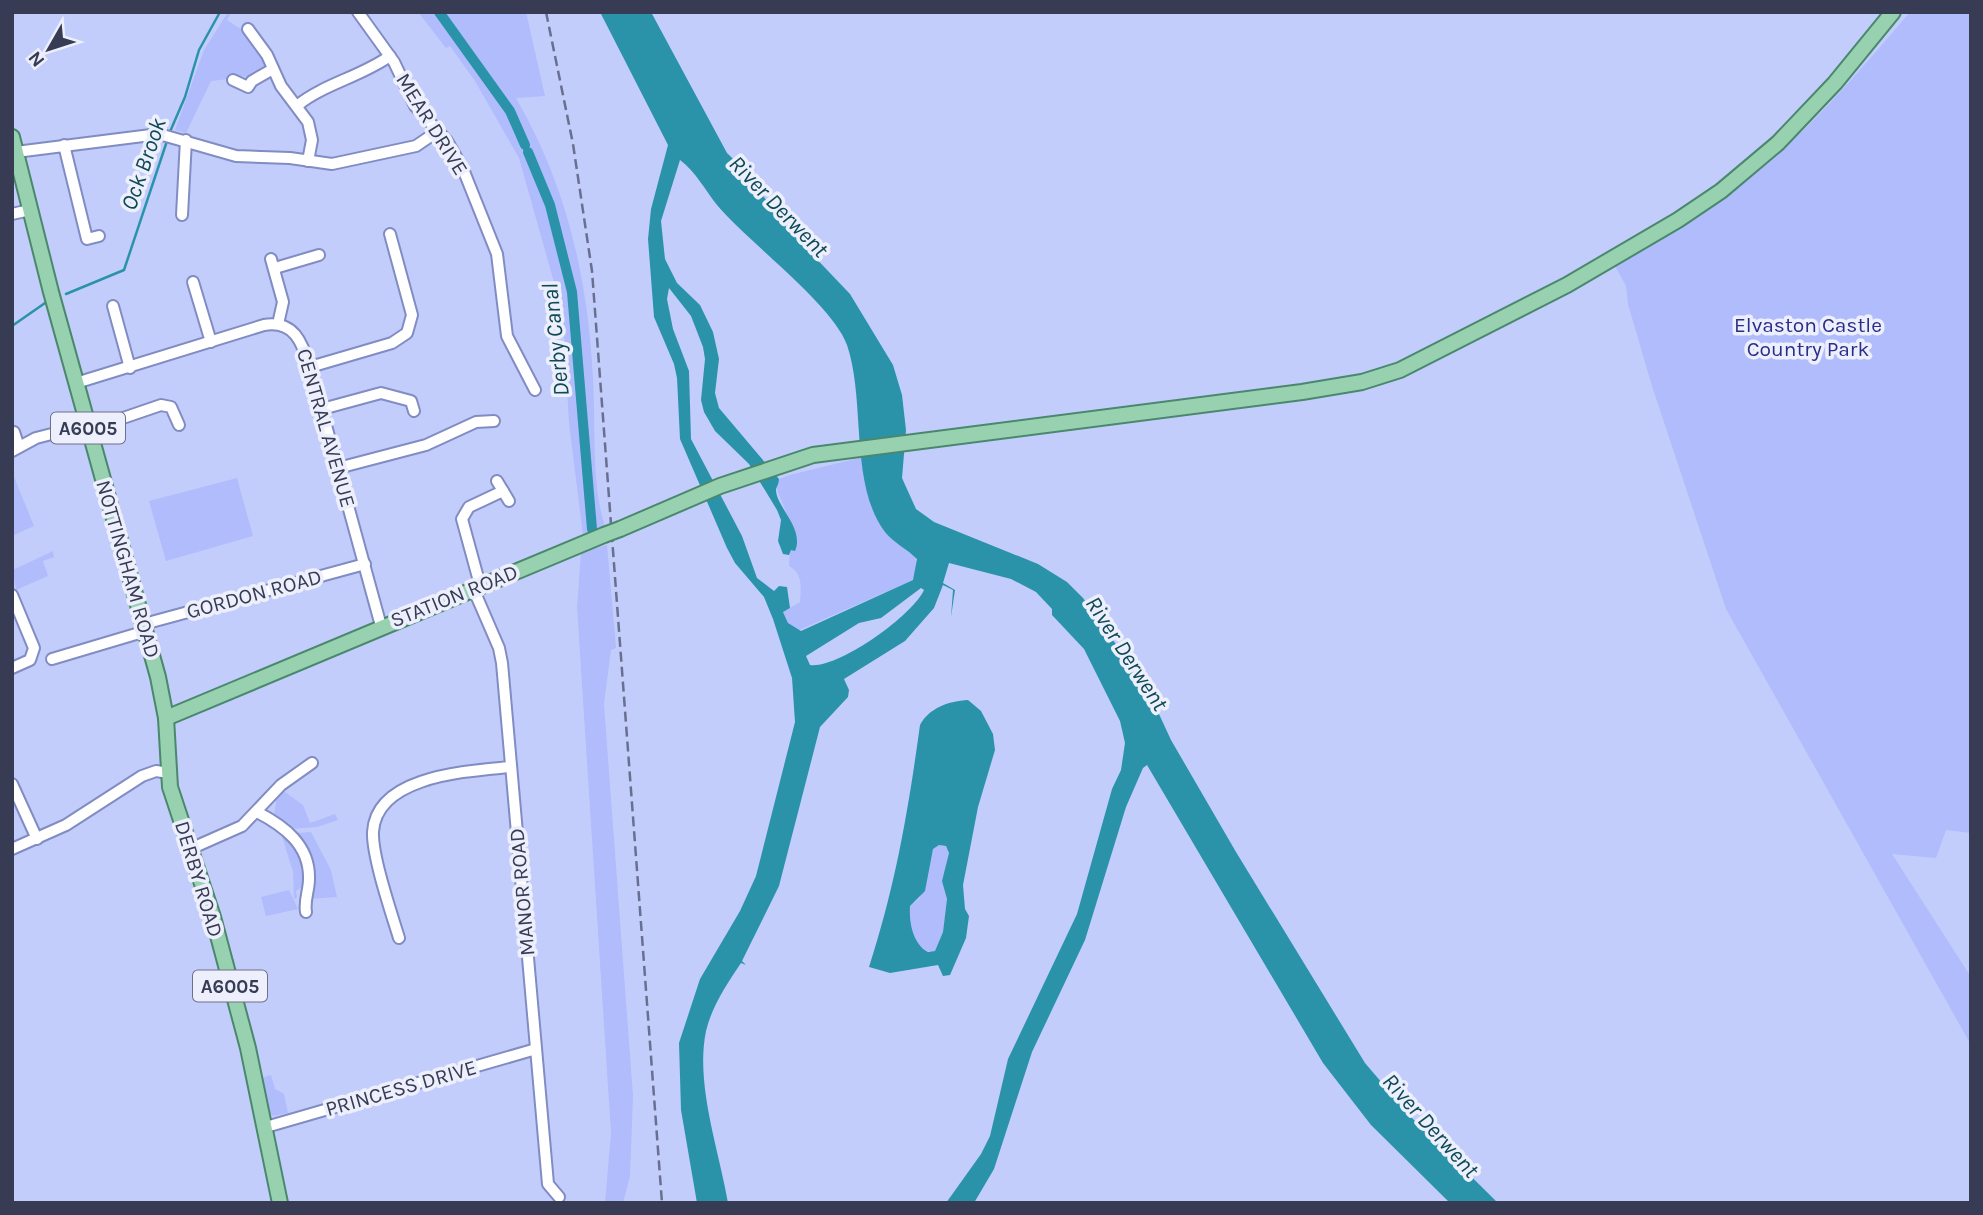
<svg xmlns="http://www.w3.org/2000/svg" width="1983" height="1215" viewBox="0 0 1983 1215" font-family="Karla,sans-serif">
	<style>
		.green { fill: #b0bcfc }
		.water { fill: #2a93aa; fill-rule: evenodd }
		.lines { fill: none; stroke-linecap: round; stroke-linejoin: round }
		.stream { stroke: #2a93aa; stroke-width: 2.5 }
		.canal { stroke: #2a93aa; stroke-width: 10 }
		.minor-casing { stroke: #818cc3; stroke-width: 14 }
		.major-casing { stroke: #49886d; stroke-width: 18 }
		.minor { stroke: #fff; stroke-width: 10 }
		.major { stroke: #98d1b0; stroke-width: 14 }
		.rail { stroke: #696f8f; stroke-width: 2.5; stroke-dasharray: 10 5; stroke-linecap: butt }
		.major-bridge-casing { stroke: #49886d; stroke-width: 18; stroke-linecap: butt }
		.major-bridge { stroke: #98d1b0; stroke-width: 14 }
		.labels { text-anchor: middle; stroke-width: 7; stroke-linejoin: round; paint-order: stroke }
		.shield { fill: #edf0fc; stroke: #6e7186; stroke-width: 2 }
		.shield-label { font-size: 19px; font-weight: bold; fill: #373b53 }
		.street-label { font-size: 21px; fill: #373b53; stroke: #edf0fc }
		.park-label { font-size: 21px; fill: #2c2c8a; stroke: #edf0fc }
		.water-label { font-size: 23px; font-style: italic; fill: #0e4955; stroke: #edf0fc }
	</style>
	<rect width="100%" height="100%" fill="#c3cdfc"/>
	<!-- green -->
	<g class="green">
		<polygon points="228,12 231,12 227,20 244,31 267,64 266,67 249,77 230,75 228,79 211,81 186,133 175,130 204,50"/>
		<path d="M418,12H526L545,96L516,98C567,186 588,279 593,379C596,427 591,482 605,527L583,535L569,423L563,321L557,293L519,158L475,81L450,46L446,48Z"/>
		<path d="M1910,12H1971V833L1946,830L1936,858L1892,854L1971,977V1045L1726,609L1651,383L1628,304L1626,286L1614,264C1662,236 1710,208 1754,174C1812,128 1862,68 1910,12Z"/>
		<path d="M863,457C868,499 878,534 916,557L917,569L913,580L797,631L788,623L783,612L800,602C801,588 803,573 789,566L791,525L776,487L779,479L790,475Z"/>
		<polygon points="12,472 34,526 12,536"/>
		<polygon points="237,478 253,536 166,561 149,501"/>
		<polygon points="607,545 616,648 611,650 604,704 633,1096 630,1176 623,1203 605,1203 611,1133 577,607 581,552"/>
		<polygon points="53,551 54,557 43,561 48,576 16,590 12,565 15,569"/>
		<polygon points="282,790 303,805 310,823 335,814 338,820 317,827 292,829 274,815 277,796"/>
		<polygon points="311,832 331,870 337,897 309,899 310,856 297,833"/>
		<polygon points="287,835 305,867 304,886 296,891 297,898 294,899 293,872 282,836"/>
		<path d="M939,845L946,846L949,853L943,881L947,899L943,932L935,951C913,955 909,921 910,906L920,898L933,849Z"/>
		<polygon points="289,890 298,909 266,916 261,897"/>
		<polygon points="271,1075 275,1089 284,1094 288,1113 273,1116 270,1113 261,1078"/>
	</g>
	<!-- water -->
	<g class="water">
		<path d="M600,12H651L727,153L761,186L760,192L789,230L850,294L893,365L902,395L906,430L902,478L916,509L934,522L1038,564L1067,582L1083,598L1147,688L1171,740L1236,852L1365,1063L1412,1118L1498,1203H1450L1371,1125L1323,1063L1147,765L1143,768L1126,807L1085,940L1032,1052L994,1169L974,1203H946L981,1154L990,1136L1008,1059L1077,914L1112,789L1121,770L1125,743L1120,721L1084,649L1052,615V609L1036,592L1011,579L949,563L943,583L955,590L951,617L953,590L943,585L934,608L905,641L844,679L849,690L848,697L820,727L779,886L742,961L746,965L741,963C727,984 712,1006 706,1031C695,1084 719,1150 728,1203H697L681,1110L679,1043L700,979L740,911L756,876L795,722L792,678L773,619L764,597L735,563L727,548L680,439L677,378L674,364L654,317L648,239L651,209L668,145ZM680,160C696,172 705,190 717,205C748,242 833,305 847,345C866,401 849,484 885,532C894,543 907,549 917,559L913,580L801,631L788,623L783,612L790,608L787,587L779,586L774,591L757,578L742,536L691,439L689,371L673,329L667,299L669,288L691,316L703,347L705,359L701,400L704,412L715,431L749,464L777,510L781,520L778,541L783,554L789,555L791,550L795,551C805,528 775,506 776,489C777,486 779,483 779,479L719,408L715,393L719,359L713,332L700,305L677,283L665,259L661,221ZM921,588L924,590C912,616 838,669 810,665L806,656L859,623L881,618Z"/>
		<path d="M968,700L981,711L993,734L995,750L978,807L963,885L965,909L969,916L966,938L950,975L943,976L938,965L890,973L869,967C896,883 908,812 920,725C929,708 949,701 968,700ZM939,845L946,846L949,853L942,881L947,899L943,932L935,951L928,952C913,944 909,923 910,906L925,891L933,849Z"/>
	</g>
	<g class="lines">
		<!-- stream -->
		<g class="stream">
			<polyline points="169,134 185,97 199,50 220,12"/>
			<polyline points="66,294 124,270 167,141"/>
			<polyline points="12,326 45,303"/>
		</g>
		<!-- canal -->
		<g class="canal">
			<polyline points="439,12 510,111 525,145"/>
			<polyline points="528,152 550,205 572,292 592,529"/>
		</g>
		<defs>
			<g id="minor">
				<polyline points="358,12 394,62 415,106 447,141 463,169 497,254 507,336 535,390"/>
				<polyline points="248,29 267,55 281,86 308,122 312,140 308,161"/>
				<polyline points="233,80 248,87 252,81 273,69"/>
				<path d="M298,105C324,84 360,77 390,56"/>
				<polyline points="64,145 87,239 99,236"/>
				<polyline points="16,152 159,134 236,156 290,158 332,164 416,146 438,131"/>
				<polyline points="12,214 30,210"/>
				<polyline points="182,215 186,140"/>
				<polyline points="271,259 283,302 278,324"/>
				<polyline points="275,268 319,255"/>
				<polyline points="193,282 211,342"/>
				<polyline points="113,306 130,368"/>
				<polyline points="310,367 392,343 407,333 412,315 390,234"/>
				<path d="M76,383L264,325C294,320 302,342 310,367L381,626"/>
				<polyline points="322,409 381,393 411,401 414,411"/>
				<polyline points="88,430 161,405 171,407 179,425"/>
				<polyline points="14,432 19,447"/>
				<polyline points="12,451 36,438 87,425"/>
				<polyline points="338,468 426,445 476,422 494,421"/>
				<polyline points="497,481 509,501"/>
				<polyline points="480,585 462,519 469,507 503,491"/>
				<polyline points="473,588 499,648 502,663 548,1184 559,1197"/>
				<polyline points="12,595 34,648 30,660 12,668"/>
				<polyline points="144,624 365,564"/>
				<polyline points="52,659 146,631"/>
				<polyline points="12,784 37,839"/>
				<path d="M257,812C284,826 310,845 309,879C309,891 304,900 306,912"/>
				<polyline points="12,849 66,825 142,776 156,771 169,773"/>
				<polyline points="190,849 242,826 281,785 312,763"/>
				<path d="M399,938C391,912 372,856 373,832C376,775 470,771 510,767"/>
				<polyline points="266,1127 536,1049"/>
			</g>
			<g id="major">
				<polyline points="12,137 51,292 158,677 166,718 170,787 213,917 248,1048 280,1203"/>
				<polyline points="620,529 720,486 813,455 1302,392 1362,382 1400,370 1567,285 1678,220 1721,191 1778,143 1835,83 1893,12"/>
				<polyline points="166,718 604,535"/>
			</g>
		</defs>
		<!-- minor casing -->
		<use href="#minor" class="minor-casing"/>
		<!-- major casing -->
		<use href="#major" class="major-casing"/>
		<!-- minor -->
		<use href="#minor" class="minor"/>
		<!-- major -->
		<use href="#major" class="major"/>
		<!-- rail -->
		<polyline class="rail" points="546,12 573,144 592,271 662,1203"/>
		<defs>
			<polyline id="major-bridge" points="604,535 620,529"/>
		</defs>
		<!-- major-bridge casing -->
		<use href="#major-bridge" class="major-bridge-casing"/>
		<!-- major-bridge -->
		<use href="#major-bridge" class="major-bridge"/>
	</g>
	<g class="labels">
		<!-- shield labels -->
		<g class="shield">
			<rect x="51" y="412.5" width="74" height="31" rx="5"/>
			<rect x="193" y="970.5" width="74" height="31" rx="5"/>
		</g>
		<g class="shield-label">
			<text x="88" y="435">A6005</text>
			<text x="230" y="993">A6005</text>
		</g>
		<!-- street labels -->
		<g class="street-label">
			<text transform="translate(432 124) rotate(58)" y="7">MEAR DRIVE</text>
			<text transform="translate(326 428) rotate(74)" y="7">CENTRAL AVENUE</text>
			<text transform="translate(128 569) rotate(74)" y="7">NOTTINGHAM ROAD</text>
			<text transform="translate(254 594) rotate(-15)" y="7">GORDON ROAD</text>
			<text transform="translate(454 596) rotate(-22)" y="7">STATION ROAD</text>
			<text transform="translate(199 879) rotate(73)" y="7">DERBY ROAD</text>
			<text transform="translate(522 892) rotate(-95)" y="7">MANOR ROAD</text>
			<text transform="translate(401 1088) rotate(-16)" y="7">PRINCESS DRIVE</text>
		</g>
		<!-- park labels -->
		<g class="park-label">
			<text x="1808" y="332">Elvaston Castle<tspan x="1808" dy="24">Country Park</tspan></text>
		</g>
		<!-- water labels -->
		<g class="water-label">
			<text transform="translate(143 164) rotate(-71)" y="8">Ock Brook</text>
			<text transform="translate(779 206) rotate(46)" y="8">River Derwent</text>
			<text transform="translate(555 340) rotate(-96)" y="8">Derby Canal</text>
			<text transform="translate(1127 653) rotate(57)" y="8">River Derwent</text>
			<text transform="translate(1431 1125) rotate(48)" y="8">River Derwent</text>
		</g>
	</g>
	<!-- border -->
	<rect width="1983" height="1215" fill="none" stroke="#373b53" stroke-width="28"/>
	<!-- north arrow -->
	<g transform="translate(49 49) rotate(231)" stroke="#edf0fc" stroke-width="5" paint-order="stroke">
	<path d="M0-5L12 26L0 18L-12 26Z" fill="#373b53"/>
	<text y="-10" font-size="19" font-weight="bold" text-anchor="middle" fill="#373b53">N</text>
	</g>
</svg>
